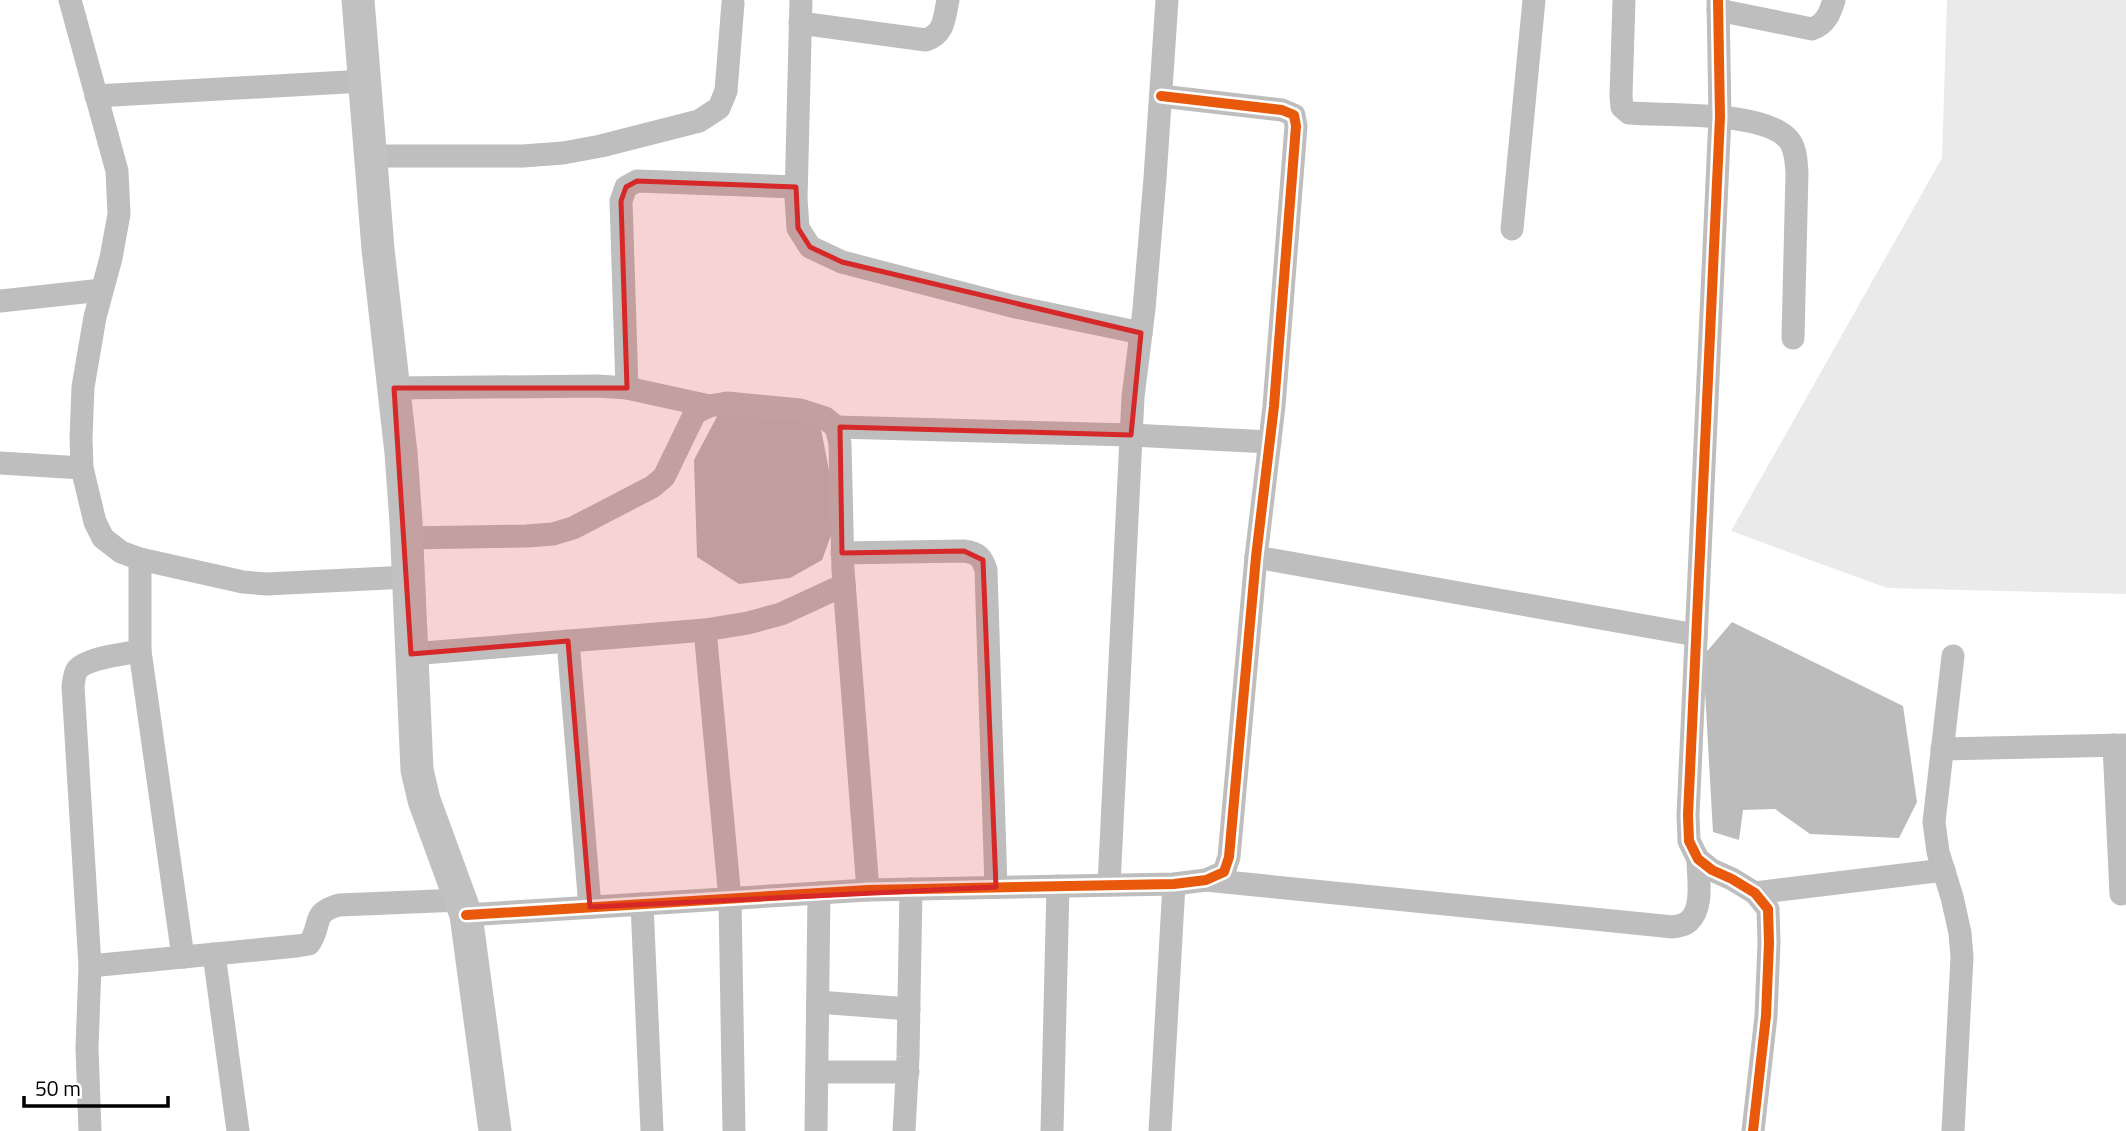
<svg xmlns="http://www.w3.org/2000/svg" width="2126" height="1131" viewBox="0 0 2126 1131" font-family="'Titillium Web',sans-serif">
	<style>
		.green { fill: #eaeaea }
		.water { fill: #bcbcbc }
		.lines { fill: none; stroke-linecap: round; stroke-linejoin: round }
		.street { stroke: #bebebe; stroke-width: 23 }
		.secondary { stroke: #c1c1c1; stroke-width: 33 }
		.cycleway-casing { stroke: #fff; stroke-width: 15 }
		.cycleway { stroke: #e8590c; stroke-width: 10 }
		.marked { fill: #d62828; fill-opacity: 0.2; stroke: #d62828; stroke-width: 5; stroke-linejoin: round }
	</style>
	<rect width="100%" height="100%" fill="#fff"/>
	<!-- green -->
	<polygon class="green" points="1947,0 2126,0 2126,594 1887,588 1731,531 1942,158"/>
	<!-- water -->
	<g class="water">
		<polygon points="721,409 819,419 838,516 822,560 790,578 739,584 697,557 694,460"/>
		<polygon points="1732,622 1903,706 1917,802 1899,838 1810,834 1775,809 1743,810 1739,840 1713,832 1703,656"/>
	</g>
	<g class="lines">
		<!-- street -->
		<g class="street">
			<polyline points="70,0 117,171 119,214 111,258 95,317 83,387 81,438 82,468 95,522 103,538 121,552 140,559 243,582 267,584 408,577"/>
			<polyline points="801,0 796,198 798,228 810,247 842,262 1016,307 1141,333"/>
			<path d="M1624,0L1621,96L1622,107L1629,113C1666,116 1765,110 1789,140C1796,149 1796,161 1797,172L1793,338"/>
			<polyline points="1718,0 1720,117 1688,815 1689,841 1698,859 1712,870 1732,879 1755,893 1768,909 1769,943 1766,1016 1753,1131"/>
			<path d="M1718,10L1812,29C1826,24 1830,13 1834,0"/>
			<path d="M800,23L926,40C945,33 944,18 948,0"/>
			<polyline points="96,96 364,81"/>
			<polyline points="370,156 523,156 563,153 601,146 699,121 719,108 726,91 733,3"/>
			<polyline points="1512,229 1534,0"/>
			<polyline points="0,301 102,290"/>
			<polyline points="394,388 598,386 627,388 709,406"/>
			<polyline points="627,388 621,201 626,187 637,181 796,187"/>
			<polyline points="836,427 1131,435 1270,442"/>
			<polyline points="0,463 82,468"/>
			<polyline points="406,538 527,536 553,534 573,528 652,487 664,477 695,413 709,406 727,403 800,410 825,418 836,427 840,443 843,570 868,890"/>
			<path d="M842,553L964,551C978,553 982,557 986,570L996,887"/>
			<polyline points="1256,557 1696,635"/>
			<polyline points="140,559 140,651 183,957"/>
			<polyline points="705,630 730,899 734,1131"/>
			<polyline points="568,641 590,907"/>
			<polyline points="411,654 705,630 748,623 781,614 844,585"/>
			<polyline points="2114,745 2121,894"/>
			<polyline points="1942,749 2126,745"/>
			<path d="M1206,880L1673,927C1679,926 1685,925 1689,921C1704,908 1698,877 1698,859"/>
			<polyline points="1109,885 1133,397 1144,309 1155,178 1167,0"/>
			<polyline points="1755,893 1944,870"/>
			<polyline points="642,904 652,1131"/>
			<polyline points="466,915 868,890 1174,884 1206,880 1224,872 1229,857 1256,557 1274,406 1296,126 1294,115 1282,110 1161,96"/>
			<polyline points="214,954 238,1131"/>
			<path d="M90,966L297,946L309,944C323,924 310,913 339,905L461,900"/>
			<polyline points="818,1002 909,1009"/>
			<polyline points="817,1072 908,1072"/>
			<path d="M90,1131L87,1048L90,966L73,686C74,681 74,675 77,670C86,658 124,654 140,651"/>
			<polyline points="816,1131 819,893"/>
			<polyline points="904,1131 908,1057 911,889"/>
			<polyline points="1052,1131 1058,886"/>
			<polyline points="1160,1131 1174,884"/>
			<polyline points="1953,1131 1962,957 1960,933 1952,897 1938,852 1934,822 1953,656"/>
		</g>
		<!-- secondary -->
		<polyline class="secondary" points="358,0 378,249 401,453 406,522 417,770 424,800 466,915 495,1131"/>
		<defs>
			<g id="cycleway">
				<polyline points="1718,0 1720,117 1688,815 1689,841 1698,859 1712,870 1732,879 1755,893 1768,909 1769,943 1766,1016 1753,1131"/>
				<polyline points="466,915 868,890 1174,884 1206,880 1224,872 1229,857 1256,557 1274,406 1296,126 1294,115 1282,110 1161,96"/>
			</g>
		</defs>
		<!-- cycleway casing -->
		<use href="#cycleway" class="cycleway-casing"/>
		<!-- cycleway -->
		<use href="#cycleway" class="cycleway"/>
	</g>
	<!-- marked area -->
	<path class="marked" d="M637,181L796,187L798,228L810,247L842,262L1141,333L1131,435L840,427L842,553L964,551L983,560L996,887L590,907L568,641L411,654L394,388H627L621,201L626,187Z"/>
	<!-- scale -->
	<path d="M24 1096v10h144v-10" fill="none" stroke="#000000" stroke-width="3.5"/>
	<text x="35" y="1096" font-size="21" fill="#000000" stroke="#ffffff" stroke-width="5" paint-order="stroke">50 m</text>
</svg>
